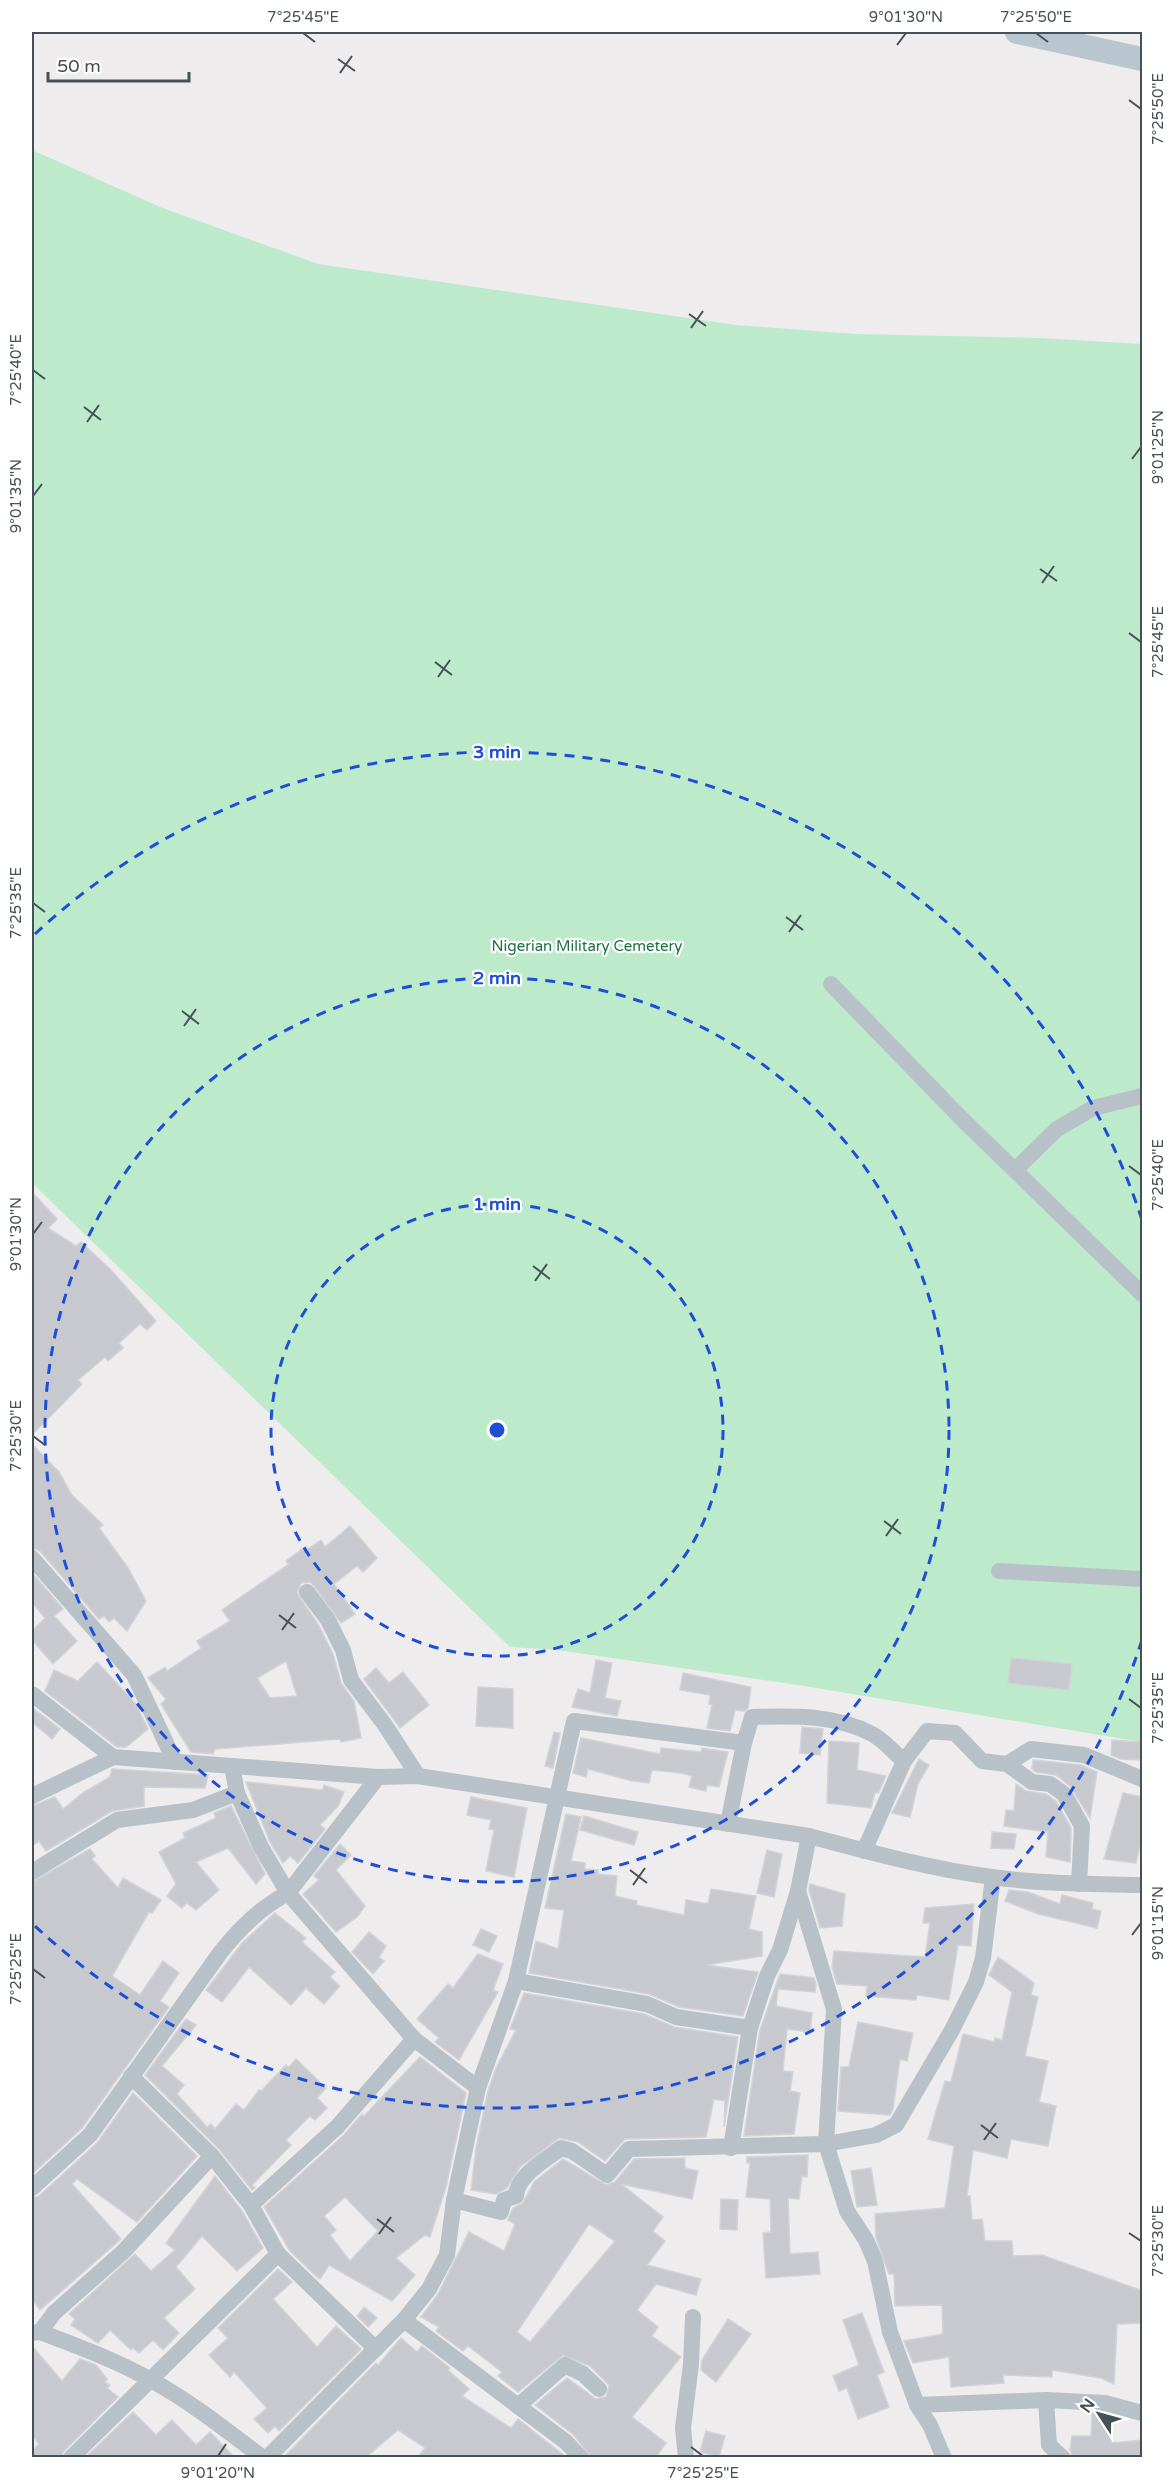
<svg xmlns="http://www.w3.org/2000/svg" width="1174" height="2489" viewBox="0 0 1174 2489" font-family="'Varela Round',sans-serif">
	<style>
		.green { fill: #bceacb }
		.building { fill: #c7c9ce; stroke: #d0d3d7; stroke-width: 1.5; fill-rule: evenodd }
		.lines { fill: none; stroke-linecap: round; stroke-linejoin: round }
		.street { stroke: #b8c1c7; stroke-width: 16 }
		.secondary { stroke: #bac6cf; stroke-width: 24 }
		.ticks { fill: none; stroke: #465057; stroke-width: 2 }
		.ring { fill: none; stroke: #1d4ed8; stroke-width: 3; stroke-dasharray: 10 8 }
		.labels { text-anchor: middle; stroke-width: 4.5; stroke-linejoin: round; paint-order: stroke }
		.park-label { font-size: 15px; fill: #1d7241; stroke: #fff }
		.centre { fill: #1d4ed8; stroke: #fff; stroke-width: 3 }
		.ring-label { font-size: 18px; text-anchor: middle; font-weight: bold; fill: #1d4ed8; stroke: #fff; stroke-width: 4.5; stroke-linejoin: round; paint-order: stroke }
		.neatline { fill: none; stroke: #465057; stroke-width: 2 }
		.ticks-label { font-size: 15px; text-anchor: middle; fill: #465057 }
	</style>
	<rect width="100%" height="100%" fill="#eeecec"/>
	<!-- green -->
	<polygon class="green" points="32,150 160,207 318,264 736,325 856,334 1040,338 1142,344 1142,1742 792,1684 557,1650 510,1647 32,1183"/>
	<!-- building -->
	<g class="building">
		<polygon points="32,1192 57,1219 48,1228 76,1246 81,1242 112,1271 156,1321 147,1330 140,1324 119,1343 123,1348 108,1361 105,1357 78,1380 82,1384 32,1435"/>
		<polygon points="32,1444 59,1472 72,1495 103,1525 99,1528 128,1568 146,1601 127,1631 114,1618 109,1622 104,1616 99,1619 40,1551 32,1548"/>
		<path d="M350,1526L377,1558L363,1572L357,1566L334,1584L355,1614L341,1623L311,1582L301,1583L297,1593L319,1626L333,1654L341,1683L354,1701L361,1738L341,1742L340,1739L215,1749L213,1754L191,1752L161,1704L166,1699L148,1678L165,1667L167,1671L201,1648L197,1641L230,1621L222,1610L289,1564L286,1561L306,1546L308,1549L321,1540L325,1547ZM286,1661L297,1696L270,1698L257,1678Z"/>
		<polygon points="32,1573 63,1609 54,1616 77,1641 53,1664 32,1640 32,1631 45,1618 32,1602"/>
		<polygon points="1011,1658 1072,1664 1069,1690 1008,1683"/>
		<polygon points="596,1660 612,1663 605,1698 621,1701 617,1716 572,1707 578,1689 590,1693"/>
		<polygon points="97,1662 135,1703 148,1729 126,1747 117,1747 45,1691 54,1670 78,1681"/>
		<polygon points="376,1668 389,1683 403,1672 429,1705 400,1728 364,1679"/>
		<polygon points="683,1673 751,1687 748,1708 744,1711 735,1710 730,1731 707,1728 712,1705 709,1704 710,1695 680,1690"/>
		<polygon points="478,1687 513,1689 513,1728 476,1726"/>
		<polygon points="34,1709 60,1729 52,1739 32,1722"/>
		<polygon points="802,1727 823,1729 820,1755 800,1753"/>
		<polygon points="554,1732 560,1733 553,1768 545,1766"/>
		<polygon points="581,1738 660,1754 661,1748 701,1752 702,1748 728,1752 719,1787 707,1785 706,1791 689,1787 692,1776 681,1773 652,1770 649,1783 632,1781 588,1769 586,1777 573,1773"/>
		<polygon points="1112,1740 1141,1742 1140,1760 1121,1759 1111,1755"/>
		<polygon points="829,1741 859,1743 857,1770 886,1776 878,1793 875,1792 871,1808 827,1803"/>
		<polygon points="919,1759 929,1765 918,1784 910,1817 892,1813"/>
		<polygon points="1033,1760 1081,1765 1097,1772 1090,1818 1070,1786 1056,1775 1036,1772 1032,1769"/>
		<polygon points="112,1769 208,1775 205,1788 144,1787 144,1806 112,1811 46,1851 39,1841 32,1846 32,1806 55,1797 63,1809 84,1792 110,1777"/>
		<polygon points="246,1782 323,1790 324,1785 344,1792 338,1806 320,1825 325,1829 298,1863 290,1856 283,1863 270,1842"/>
		<polygon points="1016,1784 1026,1791 1046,1794 1056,1801 1071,1828 1070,1862 1046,1857 1048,1832 1004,1826 1006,1810 1014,1811"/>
		<polygon points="1123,1793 1143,1797 1143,1833 1136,1863 1104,1859"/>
		<polygon points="471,1797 527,1808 514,1877 486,1871 494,1830 489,1829 491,1820 467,1815"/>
		<polygon points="231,1806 265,1874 256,1884 228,1848 196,1862 219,1890 196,1910 187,1903 182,1908 167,1896 176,1884 159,1852 185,1838 183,1833 216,1818 214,1813"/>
		<polygon points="566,1814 581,1817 571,1861 585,1863 585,1869 598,1870 598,1874 617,1876 615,1896 637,1901 636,1905 684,1915 686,1900 708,1904 711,1889 756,1896 749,1929 762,1932 762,1956 706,1965 758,1972 743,2016 679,2007 649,1994 529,1973 536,1941 558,1949 564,1910 545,1908"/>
		<polygon points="584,1816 638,1832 634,1845 580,1830"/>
		<polygon points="992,1832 1016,1834 1014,1849 991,1848"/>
		<polygon points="340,1844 351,1855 336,1870 365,1906 357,1917 336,1932 303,1894 319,1880 314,1876"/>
		<polygon points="90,1849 95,1856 92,1859 118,1888 123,1878 161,1900 152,1913 149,1912 112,1976 140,1995 163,1961 179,1973 160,2001 169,2007 82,2128 32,2174 32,1882"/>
		<polygon points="767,1850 782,1854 774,1897 757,1893"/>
		<polygon points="810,1884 845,1894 842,1926 820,1928 809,1890"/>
		<polygon points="1009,1890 1028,1892 1060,1904 1062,1895 1093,1903 1092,1909 1101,1911 1097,1928 1038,1914 1005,1901"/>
		<polygon points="974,1904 971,1946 958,1945 949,2000 917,1995 916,2000 866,1996 867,1986 837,1984 832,1967 834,1951 925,1957 930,1923 923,1923 925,1908"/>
		<polygon points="275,1913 306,1938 302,1942 335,1972 330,1977 340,1986 324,2004 306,1988 291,2005 249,1967 222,2002 206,1990 243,1942"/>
		<polygon points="481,1929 497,1936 489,1952 473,1945"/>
		<polygon points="369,1932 386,1946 379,1957 384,1961 373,1974 352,1952"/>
		<polygon points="478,1954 503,1964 493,1990 498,1992 459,2060 435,2042 439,2038 417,2019 448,1984 453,1988"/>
		<polygon points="998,1957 1034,1983 1031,1995 1038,1997 1025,2056 1048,2061 1039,2102 1056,2106 1048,2146 1011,2139 1007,2158 973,2150 967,2196 970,2196 972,2220 982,2219 985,2241 1012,2241 1013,2256 1042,2255 1143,2291 1143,2323 1117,2324 1114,2384 1101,2378 1052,2370 1052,2377 1003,2375 1004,2383 951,2387 949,2357 913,2363 904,2341 943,2334 942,2305 895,2306 894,2274 889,2274 876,2238 875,2214 945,2208 954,2146 928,2139 945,2081 951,2082 963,2034 994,2042 995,2038 1002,2040 1012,1992 989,1975"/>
		<polygon points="780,1974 814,1978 816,1985 815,1992 778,1989 776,2006 812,2013 810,2032 787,2029 783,2071 793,2072 790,2091 800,2093 794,2134 744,2136 760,2030"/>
		<polygon points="524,1993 644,2014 674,2027 738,2037 724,2127 725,2101 714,2099 706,2137 625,2139 605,2161 578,2142 559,2138 520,2167 507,2188 496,2194 471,2190 476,2148 488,2091 496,2068 516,2030 510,2029"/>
		<polygon points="186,2019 196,2025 162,2066 184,2085 177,2094 207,2127 211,2124 215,2129 236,2104 244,2110 259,2090 261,2091 286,2065 289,2067 296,2059 326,2088 317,2098 327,2108 315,2120 310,2116 286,2140 291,2145 252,2185 255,2188 252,2190 219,2149 145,2075"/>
		<polygon points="858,2022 913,2033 907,2061 900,2059 893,2109 890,2115 838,2111 841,2067 849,2067"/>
		<path d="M420,2057L466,2093L446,2187L430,2237L425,2235L396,2258L415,2275L392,2301L329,2265L320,2279L317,2277L290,2251L264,2207L344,2135L362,2114L364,2116ZM345,2197L378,2231L350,2261L330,2235L336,2230L324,2216Z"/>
		<polygon points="133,2093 197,2156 137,2222 77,2179 72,2184 121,2239 40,2310 32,2299 32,2198 39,2196 97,2143"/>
		<polygon points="808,2155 807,2177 802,2176 799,2199 788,2198 790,2254 818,2252 820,2274 766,2278 763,2233 771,2232 770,2199 746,2197 750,2163 747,2163 747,2157"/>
		<path d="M685,2158V2168L698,2171L692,2199L621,2184L663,2217L653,2231L665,2241L647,2265L701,2279L696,2295L656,2284L637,2310L658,2327L652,2336L681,2357L632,2417L666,2443L656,2457H591L574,2435L535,2405L567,2378L596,2399L606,2397L609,2385L590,2366L563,2355L518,2392L498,2376L502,2372L468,2346L463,2351L436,2331L439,2327L421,2317L438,2294L469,2232L504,2251L515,2224L508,2220L513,2208L523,2203L534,2182L563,2159L606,2185L615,2182L634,2159ZM589,2224L615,2241L530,2342L517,2332Z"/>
		<polygon points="871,2168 877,2205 857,2207 851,2171"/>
		<polygon points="215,2176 242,2211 263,2248 237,2271 202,2236 176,2267 195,2289 164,2318 179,2333 163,2350 153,2340 139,2353 133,2348 131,2350 110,2330 98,2343 71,2325 75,2319 69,2314 135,2254 151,2271 175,2250 166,2243"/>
		<polygon points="721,2199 738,2200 737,2230 720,2229"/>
		<polygon points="278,2269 292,2282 273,2299 317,2347 336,2326 361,2349 279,2431 275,2426 268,2433 254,2419 267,2408 234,2372 230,2377 209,2355 228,2338 218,2328"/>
		<polygon points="364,2307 377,2318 368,2327 357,2316"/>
		<polygon points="862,2313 884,2372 877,2375 889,2407 858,2419 847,2388 839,2391 833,2376 859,2365 843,2320"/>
		<polygon points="728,2319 751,2334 716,2382 701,2370 702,2360"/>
		<polygon points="401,2338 417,2352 422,2346 450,2368 448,2370 469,2389 462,2396 511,2428 518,2419 566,2457 418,2457 425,2448 398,2430 366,2457 284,2457 376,2363 378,2365"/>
		<polygon points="32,2346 62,2381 80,2359 96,2365 107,2379 105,2382 110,2385 107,2388 118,2397 64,2451 61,2457 32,2457 32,2451 39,2444 32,2435"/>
		<polygon points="133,2412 156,2435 172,2420 196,2445 210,2432 234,2457 86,2457"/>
		<polygon points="1092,2413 1112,2416 1111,2443 1143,2440 1143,2455 1136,2455 1136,2457 1073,2457 1070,2450 1072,2436 1091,2436"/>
		<polygon points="706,2431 725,2436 719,2457 700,2452"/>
	</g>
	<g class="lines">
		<!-- street -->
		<g class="street">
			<polyline points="831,984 962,1119 1142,1294"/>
			<polyline points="1015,1170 1057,1129 1093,1108 1142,1096"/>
			<polyline points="32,1558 134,1675 175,1762"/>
			<polyline points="999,1571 1142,1579"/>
			<polyline points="307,1592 328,1620 343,1650 351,1680 385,1725 418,1776"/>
			<path d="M32,1694L113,1757L378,1777L418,1776L809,1836C869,1852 930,1869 992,1877C1042,1884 1092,1884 1142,1885"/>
			<polyline points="904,1761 927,1731 955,1733 982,1761 1007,1764 1032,1782 1050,1784 1064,1794 1082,1826 1079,1884"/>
			<polyline points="1007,1764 1031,1749 1084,1755 1142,1779"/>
			<polyline points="237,1793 261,1847 288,1893 414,2039 478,2088"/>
			<polyline points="32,1796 113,1757"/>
			<polyline points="728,1824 744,1743"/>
			<polyline points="32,1872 117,1820 193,1810 237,1793 232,1766"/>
			<polyline points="798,1891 834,2009 826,2144 876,2135 896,2125 952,2030 976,1982 983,1958 993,1877"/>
			<polyline points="516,1981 647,2004 676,2017 750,2028"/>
			<polyline points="131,2076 212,2156 251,2205 278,2254 376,2349"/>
			<polyline points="731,2148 750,2028 767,1976 780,1950 798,1891 809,1836"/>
			<path d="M32,2188L90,2135L220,1953C240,1928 260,1908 288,1893L378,1777"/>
			<path d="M454,2200L501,2212L504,2200L516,2196C517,2175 546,2160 561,2148L572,2151L607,2175L629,2149L826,2144L847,2211L866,2240L875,2261L890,2332L917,2405L930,2425L944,2458"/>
			<polyline points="251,2205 337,2127 414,2039"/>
			<polyline points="404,2320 518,2406 565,2365 583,2374 599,2389"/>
			<polyline points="40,2332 54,2313 123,2252 212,2156"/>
			<path d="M32,2333L40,2332C77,2346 115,2360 149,2379C190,2401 226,2430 263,2458"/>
			<polyline points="1046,2400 1049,2445 1063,2458"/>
			<polyline points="917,2405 1046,2400 1105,2403 1142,2413"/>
			<polyline points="518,2406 566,2442 581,2458"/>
			<polyline points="71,2458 278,2254"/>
			<path d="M267,2458L404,2320L429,2289L447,2255L454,2200L478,2088L516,1981L574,1721L744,1743L752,1717C793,1716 834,1714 872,1734C883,1739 894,1753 904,1761L864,1851"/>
			<polyline points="686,2458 683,2428 691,2364 693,2317"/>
		</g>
		<!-- secondary -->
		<polyline class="secondary" points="1017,32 1142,59"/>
	</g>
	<!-- ticks -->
	<path class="ticks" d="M303,33L315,42M1036,33L1048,42M897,45L906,33M338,59L355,71M340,73L352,56M1129,100L1141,109M689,314L706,326M691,328L703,311M33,370L45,379M84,407L101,420M87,422L99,405M1132,459L1141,447M33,496L42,484M1040,569L1057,581M1042,583L1054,566M1129,633L1141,642M435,662L452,675M438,677L450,660M33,903L45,912M786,917L803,930M789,932L801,915M182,1011L199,1024M184,1026L196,1009M1129,1166L1141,1175M33,1234L42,1222M533,1266L550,1279M535,1281L547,1264M33,1436L45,1445M884,1521L901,1534M886,1536L898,1519M279,1615L296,1628M282,1630L294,1613M1129,1699L1141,1708M630,1870L647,1883M633,1885L645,1868M1132,1935L1141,1923M33,1969L45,1978M981,2125L998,2138M984,2140L996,2123M377,2219L394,2232M1129,2233L1141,2241M379,2234L391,2217M691,2447L703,2456M218,2456L226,2444"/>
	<!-- distance rings -->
	<g class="ring">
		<circle cx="497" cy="1430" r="226"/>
		<circle cx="497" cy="1430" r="452"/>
		<path d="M1142 1640A678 678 0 0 1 35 1926M35 934A678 678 0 0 1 1142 1220"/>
	</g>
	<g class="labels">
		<!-- park labels -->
		<g class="park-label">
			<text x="587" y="951">Nigerian Military Cemetery</text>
		</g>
	</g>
	<circle cx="497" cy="1430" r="9" class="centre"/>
	<g class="ring-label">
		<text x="497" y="758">3 min</text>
		<text x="497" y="984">2 min</text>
		<text x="497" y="1210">1 min</text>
	</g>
	<!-- border -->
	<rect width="1174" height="2489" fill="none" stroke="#ffffff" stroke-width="66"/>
	<!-- north arrow -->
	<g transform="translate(1099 2414) rotate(306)" stroke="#ffffff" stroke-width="4.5" paint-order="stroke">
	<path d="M0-4.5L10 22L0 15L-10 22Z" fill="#465057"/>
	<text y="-9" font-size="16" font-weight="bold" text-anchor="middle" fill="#465057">N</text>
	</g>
	<!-- scale -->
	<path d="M48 72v9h141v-9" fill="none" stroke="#465057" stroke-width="3"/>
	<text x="57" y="72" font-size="18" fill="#465057" stroke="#ffffff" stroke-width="4.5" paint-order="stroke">50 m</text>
	<rect x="33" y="33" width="1108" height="2423" class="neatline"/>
	<g class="ticks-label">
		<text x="303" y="22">7°25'45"E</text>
		<text x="906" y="22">9°01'30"N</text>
		<text x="1036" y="22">7°25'50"E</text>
		<text transform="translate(1158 109) rotate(-90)" y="5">7°25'50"E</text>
		<text transform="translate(16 370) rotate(-90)" y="5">7°25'40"E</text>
		<text transform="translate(1158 447) rotate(-90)" y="5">9°01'25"N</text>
		<text transform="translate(16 496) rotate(-90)" y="5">9°01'35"N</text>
		<text transform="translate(1158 642) rotate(-90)" y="5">7°25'45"E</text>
		<text transform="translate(16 903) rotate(-90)" y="5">7°25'35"E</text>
		<text transform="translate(1158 1175) rotate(-90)" y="5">7°25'40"E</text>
		<text transform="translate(16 1234) rotate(-90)" y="5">9°01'30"N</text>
		<text transform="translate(16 1436) rotate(-90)" y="5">7°25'30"E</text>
		<text transform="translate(1158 1708) rotate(-90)" y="5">7°25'35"E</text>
		<text transform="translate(1158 1923) rotate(-90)" y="5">9°01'15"N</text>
		<text transform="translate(16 1969) rotate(-90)" y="5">7°25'25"E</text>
		<text transform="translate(1158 2241) rotate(-90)" y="5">7°25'30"E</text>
		<text x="218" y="2478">9°01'20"N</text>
		<text x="703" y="2478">7°25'25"E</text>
	</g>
</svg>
